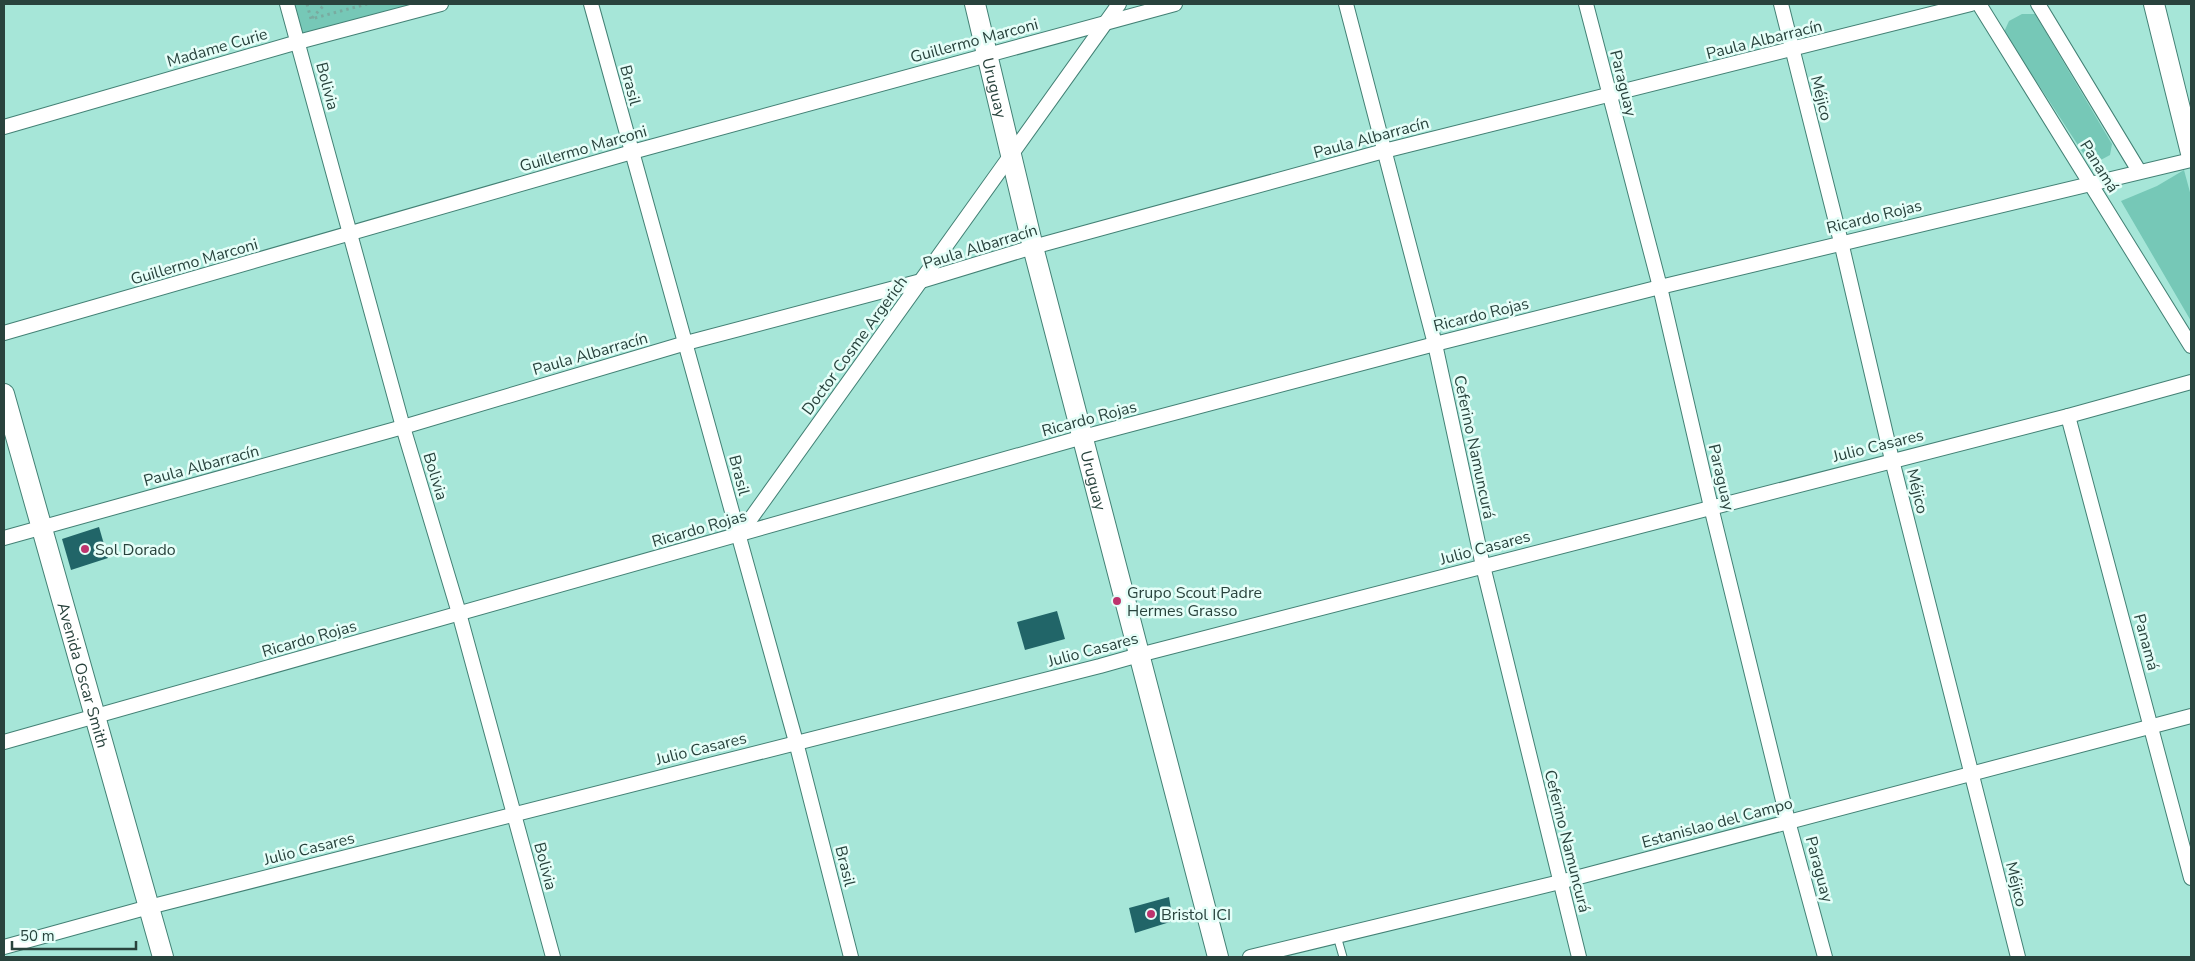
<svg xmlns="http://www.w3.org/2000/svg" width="2195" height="961" viewBox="0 0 2195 961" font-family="'Nunito Sans',sans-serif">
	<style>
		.green { fill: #76c8b7 }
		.building { fill: #216568 }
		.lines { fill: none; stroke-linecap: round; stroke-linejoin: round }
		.lane-casing { stroke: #438175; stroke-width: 9 }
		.street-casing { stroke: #438175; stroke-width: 16 }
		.secondary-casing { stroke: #438175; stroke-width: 22 }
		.path { stroke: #79aba0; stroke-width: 3; stroke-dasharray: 2.5 4; stroke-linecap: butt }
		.lane { stroke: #fff; stroke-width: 7 }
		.street { stroke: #fff; stroke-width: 14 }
		.secondary { stroke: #fff; stroke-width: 20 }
		.poi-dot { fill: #be346e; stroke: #e5fef8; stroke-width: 2 }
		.labels { text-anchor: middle; stroke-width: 5; stroke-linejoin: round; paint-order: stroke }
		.street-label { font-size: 16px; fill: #29433d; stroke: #e5fef8 }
		.poi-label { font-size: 16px; fill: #29433d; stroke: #e5fef8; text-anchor: start }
	</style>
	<rect width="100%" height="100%" fill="#a6e6d8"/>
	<!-- green -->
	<g class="green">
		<polygon points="287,4 441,4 298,42"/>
		<polygon points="2022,14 2035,14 2112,144 2110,155 2097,162 2087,159 2004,32 2009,21"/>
		<polygon points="2184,170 2191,196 2191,321 2121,201 2157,186"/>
	</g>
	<!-- building -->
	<g class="building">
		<polygon points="99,527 108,558 71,570 62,539"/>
		<polygon points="1057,611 1065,639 1025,650 1017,622"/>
		<polygon points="1169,897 1173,921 1135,933 1129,908"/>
	</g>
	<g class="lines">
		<defs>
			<polyline id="lane" points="1337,936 1343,957"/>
			<g id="street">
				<polyline points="287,4 403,427 459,613 553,957"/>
				<polyline points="591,4 796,742 851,957"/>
				<polyline points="1346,4 1435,344 1483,566 1579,957"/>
				<polyline points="1586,4 1660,287 1711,507 1788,821 1825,957"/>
				<polyline points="1781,4 1841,242 1892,460 2018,957"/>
				<polyline points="1979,4 2191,346"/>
				<polyline points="2038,4 2139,171"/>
				<polyline points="4,127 298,42 441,4"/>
				<polyline points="4,333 632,152 1175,4"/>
				<polyline points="2068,416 2191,878"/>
				<polyline points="739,535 1119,4"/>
				<polyline points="4,538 403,427 686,343 921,281 1033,247 1384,151 1971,4"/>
				<polyline points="4,742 1083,437 1435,344 1660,287 2191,160"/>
				<polyline points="4,947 149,907 1100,666 1139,655 2068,416 2191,382"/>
				<polyline points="1250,957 1560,882 2191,716"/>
			</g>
			<g id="secondary">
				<path id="s1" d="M975,4L1033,247L1218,957"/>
				<polyline points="2154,4 2191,153"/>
				<path id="s2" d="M4,394L163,957"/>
			</g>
		</defs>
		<!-- lane casing -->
		<use href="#lane" class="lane-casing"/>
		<!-- street casing -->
		<use href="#street" class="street-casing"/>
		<!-- secondary casing -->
		<use href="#secondary" class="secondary-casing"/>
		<!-- path -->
		<g class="path">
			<polyline points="307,4 311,19 367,4"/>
			<polyline points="312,18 325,4"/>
		</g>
		<!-- lane -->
		<use href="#lane" class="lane"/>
		<!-- street -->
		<use href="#street" class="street"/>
		<!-- secondary -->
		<use href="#secondary" class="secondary"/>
	</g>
	<!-- markers -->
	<g class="poi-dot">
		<circle cx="85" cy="549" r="5"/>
		<circle cx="1117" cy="601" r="5"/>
		<circle cx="1151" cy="914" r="5"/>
	</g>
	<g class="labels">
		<!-- street labels -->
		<g class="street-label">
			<text transform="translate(1764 39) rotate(-14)" y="6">Paula Albarracín</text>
			<text transform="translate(974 40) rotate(-15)" y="6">Guillermo Marconi</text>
			<text transform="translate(217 47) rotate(-16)" y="6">Madame Curie</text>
			<text transform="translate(1624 83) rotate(76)" y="6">Paraguay</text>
			<text transform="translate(631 85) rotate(75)" y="6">Brasil</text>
			<text transform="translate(328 86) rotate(75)" y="6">Bolivia</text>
			<text dy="6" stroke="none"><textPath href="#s1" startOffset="86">Uruguay</textPath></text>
			<text transform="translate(1822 98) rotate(76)" y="6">Méjico</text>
			<text transform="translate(1371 137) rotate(-15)" y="6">Paula Albarracín</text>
			<text transform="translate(583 148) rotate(-16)" y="6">Guillermo Marconi</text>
			<text transform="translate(2100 166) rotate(58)" y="6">Panamá</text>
			<text transform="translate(1874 216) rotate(-14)" y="6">Ricardo Rojas</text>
			<text transform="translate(980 246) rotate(-17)" y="6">Paula Albarracín</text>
			<text transform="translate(194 261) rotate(-16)" y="6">Guillermo Marconi</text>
			<text transform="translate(1481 314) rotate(-14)" y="6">Ricardo Rojas</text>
			<text transform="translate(854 345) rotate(-54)" y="6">Doctor Cosme Argerich</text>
			<text transform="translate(590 353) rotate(-16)" y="6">Paula Albarracín</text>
			<text transform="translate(1089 418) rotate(-15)" y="6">Ricardo Rojas</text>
			<text transform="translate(1878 445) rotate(-14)" y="6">Julio Casares</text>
			<text transform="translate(1475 447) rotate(78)" y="6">Ceferino Namuncurá</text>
			<text transform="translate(201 465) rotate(-15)" y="6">Paula Albarracín</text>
			<text transform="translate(740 475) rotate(75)" y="6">Brasil</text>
			<text transform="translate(436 476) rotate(73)" y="6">Bolivia</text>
			<text transform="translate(1722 477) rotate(77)" y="6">Paraguay</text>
			<text dy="6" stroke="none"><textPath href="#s1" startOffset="491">Uruguay</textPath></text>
			<text transform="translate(1918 491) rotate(76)" y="6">Méjico</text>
			<text transform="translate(699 528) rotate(-16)" y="6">Ricardo Rojas</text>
			<text transform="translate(1485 547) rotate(-15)" y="6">Julio Casares</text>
			<text transform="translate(309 638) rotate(-16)" y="6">Ricardo Rojas</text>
			<text transform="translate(2147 642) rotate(75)" y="6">Panamá</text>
			<text transform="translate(1093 649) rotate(-15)" y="6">Julio Casares</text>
			<text dy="6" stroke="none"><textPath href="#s2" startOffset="292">Avenida Oscar Smith</textPath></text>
			<text transform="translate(701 748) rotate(-14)" y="6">Julio Casares</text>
			<text transform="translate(1717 822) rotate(-15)" y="6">Estanislao del Campo</text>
			<text transform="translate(1568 841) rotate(76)" y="6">Ceferino Namuncurá</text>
			<text transform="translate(309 848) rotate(-14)" y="6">Julio Casares</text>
			<text transform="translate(546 866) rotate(75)" y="6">Bolivia</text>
			<text transform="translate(846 866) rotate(76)" y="6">Brasil</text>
			<text transform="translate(1820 869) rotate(75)" y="6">Paraguay</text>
			<text transform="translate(2017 884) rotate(76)" y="6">Méjico</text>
		</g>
		<!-- poi labels -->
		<g class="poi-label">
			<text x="95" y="555">Sol Dorado</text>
			<text x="1127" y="598">Grupo Scout Padre<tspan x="1127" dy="18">Hermes Grasso</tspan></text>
			<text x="1161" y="920">Bristol ICI</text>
		</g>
	</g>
	<!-- border -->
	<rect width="2195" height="961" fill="none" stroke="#29433d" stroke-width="10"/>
	<!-- scale -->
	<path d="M12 941v8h124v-8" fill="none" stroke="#29433d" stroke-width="2.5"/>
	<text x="20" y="941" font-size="15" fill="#29433d" stroke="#e5fef8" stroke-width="4" paint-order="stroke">50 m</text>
</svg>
